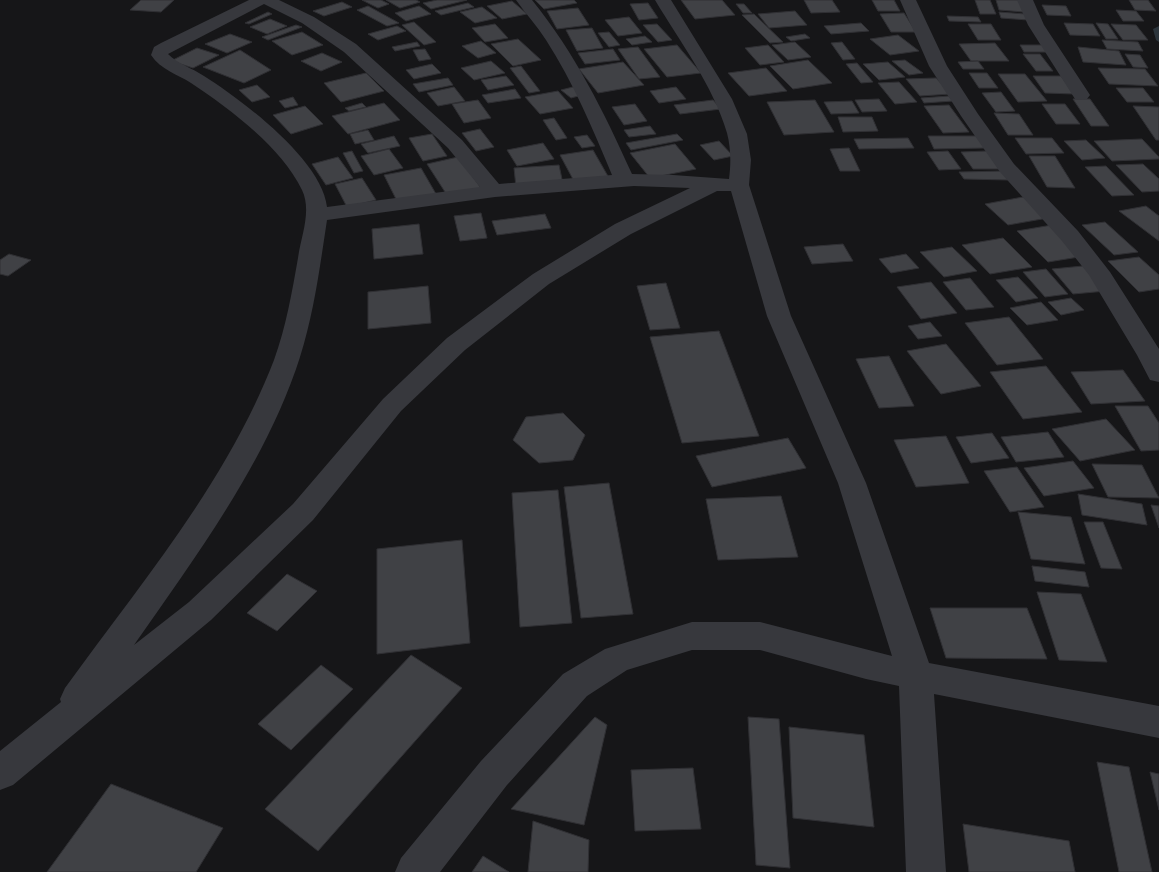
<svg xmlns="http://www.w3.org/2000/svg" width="1159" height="872" viewBox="0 0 1159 872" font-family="Lato,sans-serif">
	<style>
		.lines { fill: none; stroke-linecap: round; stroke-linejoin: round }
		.stream { fill: #2c353c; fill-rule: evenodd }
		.building { fill: #404145; stroke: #303034 }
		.street { fill: #37383d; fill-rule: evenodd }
	</style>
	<rect width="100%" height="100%" fill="#161618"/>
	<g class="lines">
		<!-- stream -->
		<polygon class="stream" points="1159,26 1159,42 1156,40 1153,29"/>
	</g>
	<!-- building -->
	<g class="building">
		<polygon points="141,0 174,0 161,12 130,10"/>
		<polygon points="362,0 381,0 389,4 378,8"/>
		<polygon points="386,0 416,0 420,2 400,8"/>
		<polygon points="437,0 467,0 431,9 423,3"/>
		<polygon points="535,0 574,0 577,3 544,9"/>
		<polygon points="681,0 722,0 735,15 695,19"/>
		<polygon points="804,0 832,0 840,12 811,13"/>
		<polygon points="872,0 894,0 900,11 878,11"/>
		<polygon points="975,0 990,0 996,14 980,14"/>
		<polygon points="996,0 1019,0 1023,12 999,10"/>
		<polygon points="1129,0 1148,0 1156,11 1135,10"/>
		<polygon points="512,1 527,14 502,19 487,6"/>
		<polygon points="342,2 352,7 324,16 313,11"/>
		<polygon points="468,3 474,7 441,15 435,11"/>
		<polygon points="648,3 658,18 639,20 630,4"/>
		<polygon points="736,4 744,4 752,13 743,13"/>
		<polygon points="1042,5 1066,6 1071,16 1047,15"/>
		<polygon points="368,6 399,23 387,26 357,10"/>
		<polygon points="419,6 431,14 406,21 395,13"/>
		<polygon points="482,7 497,18 475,23 460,12"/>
		<polygon points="578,8 589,25 557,29 547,11"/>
		<polygon points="1116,10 1136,11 1144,21 1123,21"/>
		<polygon points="795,11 807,25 769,28 758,14"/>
		<polygon points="268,12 272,14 249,24 245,23"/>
		<polygon points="999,12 1026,14 1028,20 1001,18"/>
		<polygon points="904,13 916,32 891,32 880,14"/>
		<polygon points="754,14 783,42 770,43 742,15"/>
		<polygon points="947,16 978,17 981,22 949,21"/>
		<polygon points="629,17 642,33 618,36 605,20"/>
		<polygon points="270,19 287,26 267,34 250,27"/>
		<polygon points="414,22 436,42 424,45 402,25"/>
		<polygon points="861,23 869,31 831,34 824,26"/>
		<polygon points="1064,23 1093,24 1100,36 1070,35"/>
		<polygon points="1096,23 1108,24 1118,39 1106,39"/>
		<polygon points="495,24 508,38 485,42 472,28"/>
		<polygon points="657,24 672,40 658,42 643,25"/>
		<polygon points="968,24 991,24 1001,40 978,40"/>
		<polygon points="1111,24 1136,25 1148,40 1123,40"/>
		<polygon points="296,25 302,27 268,40 262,37"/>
		<polygon points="397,26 406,31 378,40 368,34"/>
		<polygon points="592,28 603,48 577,51 566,30"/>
		<polygon points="302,32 323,45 292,55 272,41"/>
		<polygon points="609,32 620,45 609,47 598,33"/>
		<polygon points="230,34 252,42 227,53 205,44"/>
		<polygon points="805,34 810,38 791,41 786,37"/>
		<polygon points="898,35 919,51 890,55 870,39"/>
		<polygon points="645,36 652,42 632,45 626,39"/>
		<polygon points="518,39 541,60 513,66 491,44"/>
		<polygon points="1102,40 1138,42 1143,51 1107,49"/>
		<polygon points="481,41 496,53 478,58 462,46"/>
		<polygon points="417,42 420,46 395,51 392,47"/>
		<polygon points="795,42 811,57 788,60 772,45"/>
		<polygon points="842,42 855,59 843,60 831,43"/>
		<polygon points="995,43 1009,61 971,61 959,44"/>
		<polygon points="677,45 701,73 667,77 644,49"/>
		<polygon points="768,45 784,62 760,65 745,48"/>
		<polygon points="1020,45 1044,45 1049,52 1024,52"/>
		<polygon points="638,47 660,77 639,79 618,49"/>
		<polygon points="1078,47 1119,51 1126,65 1083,62"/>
		<polygon points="197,48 219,55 193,68 171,61"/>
		<polygon points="425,49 431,59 419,61 413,50"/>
		<polygon points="613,49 620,60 585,64 578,53"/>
		<polygon points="240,50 271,70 244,83 203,67"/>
		<polygon points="322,53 342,62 321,71 301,61"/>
		<polygon points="1023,54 1040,54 1053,71 1036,71"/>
		<polygon points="1125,54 1140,55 1148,68 1133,67"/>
		<polygon points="808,60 832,83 793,89 770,66"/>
		<polygon points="905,60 923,73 909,75 892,61"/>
		<polygon points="491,61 505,73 474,80 461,68"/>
		<polygon points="978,61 984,69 963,69 958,62"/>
		<polygon points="623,62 644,85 598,93 579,69"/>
		<polygon points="888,62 905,77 879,80 863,64"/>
		<polygon points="857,63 873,82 861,83 846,64"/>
		<polygon points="432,64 441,73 414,79 406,70"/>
		<polygon points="521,66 540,91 529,93 510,68"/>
		<polygon points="766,68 787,91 749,96 728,73"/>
		<polygon points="1098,68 1145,69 1158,86 1109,84"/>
		<polygon points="366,73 384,91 341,102 324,83"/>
		<polygon points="969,73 987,73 998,88 979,88"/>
		<polygon points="998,74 1025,74 1047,101 1018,102"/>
		<polygon points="506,76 514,85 488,90 481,80"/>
		<polygon points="1033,76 1061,76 1074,94 1045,93"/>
		<polygon points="448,78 453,85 419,92 413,84"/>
		<polygon points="936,78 951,94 920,96 906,79"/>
		<polygon points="899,82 917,102 895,104 878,83"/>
		<polygon points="257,85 270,97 252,102 239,90"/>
		<polygon points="454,87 465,101 438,106 427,93"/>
		<polygon points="573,87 582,95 571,98 561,90"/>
		<polygon points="676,87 686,99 659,103 650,91"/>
		<polygon points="1116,88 1143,88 1154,102 1127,102"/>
		<polygon points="515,89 521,98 488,103 482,95"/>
		<polygon points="558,91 573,108 540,114 525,97"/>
		<polygon points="1001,92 1015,111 996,112 982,93"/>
		<polygon points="949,96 953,101 924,103 921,98"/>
		<polygon points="293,97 298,105 285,108 279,101"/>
		<polygon points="879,99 887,111 862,112 855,100"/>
		<polygon points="1073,99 1090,99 1109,126 1091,126"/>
		<polygon points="478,100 491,118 464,123 452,104"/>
		<polygon points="713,100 721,109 680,114 674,105"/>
		<polygon points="815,100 834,132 784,135 767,102"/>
		<polygon points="852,101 859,113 831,114 824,102"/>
		<polygon points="362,103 366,107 349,111 345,108"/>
		<polygon points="384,103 400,120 348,134 332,116"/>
		<polygon points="635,104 647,121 624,125 612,107"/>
		<polygon points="1042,104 1065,104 1080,124 1056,124"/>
		<polygon points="949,105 969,132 943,133 924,106"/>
		<polygon points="305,106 323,124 291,134 273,115"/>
		<polygon points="1133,106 1159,107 1159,140 1156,140"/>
		<polygon points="994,113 1019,114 1033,135 1008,135"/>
		<polygon points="838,117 872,117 878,131 843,132"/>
		<polygon points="554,118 567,138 556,140 543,120"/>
		<polygon points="650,126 656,134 629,137 624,130"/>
		<polygon points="480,129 494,147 476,151 462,133"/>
		<polygon points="368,130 374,140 355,144 350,134"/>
		<polygon points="432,134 447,156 423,161 409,138"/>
		<polygon points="677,134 683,140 631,150 626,143"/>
		<polygon points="587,135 595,146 582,148 574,137"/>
		<polygon points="394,136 400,146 368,153 361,144"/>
		<polygon points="928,136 977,136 985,148 934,149"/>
		<polygon points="908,138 914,148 859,149 854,139"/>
		<polygon points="1015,138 1052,138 1064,153 1026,154"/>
		<polygon points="1142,139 1159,157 1159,159 1112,161 1094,141"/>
		<polygon points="1086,140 1105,158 1082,160 1064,141"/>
		<polygon points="719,141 733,156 714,160 700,145"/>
		<polygon points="543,143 554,159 517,166 507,150"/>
		<polygon points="675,144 696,169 650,178 630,153"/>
		<polygon points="849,148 860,171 840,171 830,149"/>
		<polygon points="389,149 403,168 374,175 361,156"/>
		<polygon points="593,150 609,178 575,183 560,155"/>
		<polygon points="352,151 363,171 354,173 343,153"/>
		<polygon points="948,151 961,169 939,170 927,152"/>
		<polygon points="987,151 999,169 973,169 961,152"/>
		<polygon points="1029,156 1055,156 1075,188 1047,187"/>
		<polygon points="338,157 353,178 326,185 312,164"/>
		<polygon points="458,157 481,188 447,195 427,164"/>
		<polygon points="1143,164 1159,179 1159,191 1142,192 1116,165"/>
		<polygon points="559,165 563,184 516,187 514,168"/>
		<polygon points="1106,166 1134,195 1112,196 1085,167"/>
		<polygon points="421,168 436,194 397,201 384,175"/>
		<polygon points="1003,171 1008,180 964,179 959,172"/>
		<polygon points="362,178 376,200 347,207 335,184"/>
		<polygon points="1023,197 1048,218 1008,225 985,204"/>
		<polygon points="1146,206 1159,216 1159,241 1119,211"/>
		<polygon points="481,213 487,238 460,241 454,216"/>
		<polygon points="545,214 551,228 497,235 492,221"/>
		<polygon points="1105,222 1138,252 1114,255 1082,225"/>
		<polygon points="419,224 423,254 374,259 372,229"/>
		<polygon points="1052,225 1085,256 1048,262 1017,231"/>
		<polygon points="1003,238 1032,267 990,274 962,245"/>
		<polygon points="843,244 853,261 812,264 804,247"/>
		<polygon points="952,247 977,271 944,277 920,252"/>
		<polygon points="9,254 31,260 8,276 0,274 0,260"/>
		<polygon points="906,254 919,268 891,273 879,259"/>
		<polygon points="1139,257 1159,275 1159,289 1139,292 1108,261"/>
		<polygon points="1083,266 1106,291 1073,294 1052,269"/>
		<polygon points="1046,269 1068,294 1045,297 1023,272"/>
		<polygon points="1018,277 1038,298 1016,302 996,280"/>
		<polygon points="970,278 994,307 966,310 943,282"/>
		<polygon points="931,282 957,313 921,319 897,287"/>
		<polygon points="666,283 680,328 650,330 637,286"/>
		<polygon points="428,286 431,323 368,329 368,292"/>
		<polygon points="1071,298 1084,310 1061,315 1048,302"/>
		<polygon points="1041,302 1058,320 1027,325 1010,308"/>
		<polygon points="1009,317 1043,359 997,365 965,323"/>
		<polygon points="930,322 942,336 918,339 908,326"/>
		<polygon points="719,331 759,436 682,443 650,337"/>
		<polygon points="946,344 981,386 941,394 907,351"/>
		<polygon points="889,356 914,406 879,408 856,359"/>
		<polygon points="1046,366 1082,412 1023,419 990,372"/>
		<polygon points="1123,370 1145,401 1091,404 1071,372"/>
		<polygon points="1115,406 1148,406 1159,423 1159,450 1141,451"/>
		<polygon points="563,413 585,435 573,460 539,463 513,440 526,417"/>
		<polygon points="1106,419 1135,450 1080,461 1052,429"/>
		<polygon points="1048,432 1064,457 1016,462 1001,437"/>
		<polygon points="992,433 1009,458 971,463 956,437"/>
		<polygon points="946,436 969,483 916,487 894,440"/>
		<polygon points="788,438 806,468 712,487 696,456"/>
		<polygon points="1073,461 1094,488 1044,496 1024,468"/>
		<polygon points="1092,464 1142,465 1159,498 1108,497"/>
		<polygon points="1017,467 1044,507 1010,512 984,471"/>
		<polygon points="609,483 633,614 581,618 564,487"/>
		<polygon points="558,490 572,623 520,627 512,493"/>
		<polygon points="1078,494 1142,504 1147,525 1082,515"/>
		<polygon points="781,496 798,557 718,560 706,499"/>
		<polygon points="1151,505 1159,506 1159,528"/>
		<polygon points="1018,512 1071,517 1085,564 1031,559"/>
		<polygon points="1084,522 1103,522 1122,569 1101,568"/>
		<polygon points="462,540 470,643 377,654 377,549"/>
		<polygon points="1032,566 1085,572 1089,587 1035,581"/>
		<polygon points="287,574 317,591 277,631 247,613"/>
		<polygon points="1037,592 1081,594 1107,662 1059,660"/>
		<polygon points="930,608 1027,608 1047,659 946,658"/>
		<polygon points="411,655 462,688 318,851 265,809"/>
		<polygon points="321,665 353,689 291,750 258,724"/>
		<polygon points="595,717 607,725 584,825 511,809"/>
		<polygon points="748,717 779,719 790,868 756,865"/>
		<polygon points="789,727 864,735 874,827 793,818"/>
		<polygon points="1097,762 1129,767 1152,872 1119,872"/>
		<polygon points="693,768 701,829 635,831 631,770"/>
		<polygon points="1150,772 1159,774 1159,810"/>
		<polygon points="111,784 223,828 196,872 47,872"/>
		<polygon points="533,821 589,840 588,872 528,872"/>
		<polygon points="963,824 1069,841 1075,872 969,872"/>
		<polygon points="483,856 509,872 472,872"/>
	</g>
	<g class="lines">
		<!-- street -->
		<g class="street">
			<path d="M249,0H279L314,17L356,44L462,140L499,184L612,175C593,129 573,82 546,40C537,26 526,14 516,0H532C575,53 604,112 632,174L673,175L729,179C731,164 731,148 727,133C713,85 680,42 655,0H671L732,99L747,134L751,160L749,185L791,316L866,483L929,663L1159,706V738L934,694L946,872H906L899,686L866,679L760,650H692L627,670L587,696L507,785L440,872H395L401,858L481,761L563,674L605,649L692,622H760L892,656L838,483L767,316L731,191H717L631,234L549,284L465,350L401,411L313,520L211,620L13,785L0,790V751L61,702L60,699L65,688C141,583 227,482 274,360C286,327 292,292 298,258C301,236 312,211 302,190C281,147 230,109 191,83C177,74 161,70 151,55L154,47L161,43ZM264,4L302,23L344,52L448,148L480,187L327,207C322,160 242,100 204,76C192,68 178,64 168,54ZM634,186L690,188L615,224L533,274L447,338L383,399L293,504L189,602L134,645C196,556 267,461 300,357C314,313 320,266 327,220L495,197Z"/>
			<polygon points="900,0 916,0 947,66 978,114 1014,164 1078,231 1110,272 1159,349 1159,382 1150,380 1137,355 1089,275 1062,241 1000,172 961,116 929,66"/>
			<polygon points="1017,0 1033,0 1044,25 1090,95 1087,99 1081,100 1075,99 1028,25"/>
		</g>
	</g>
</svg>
